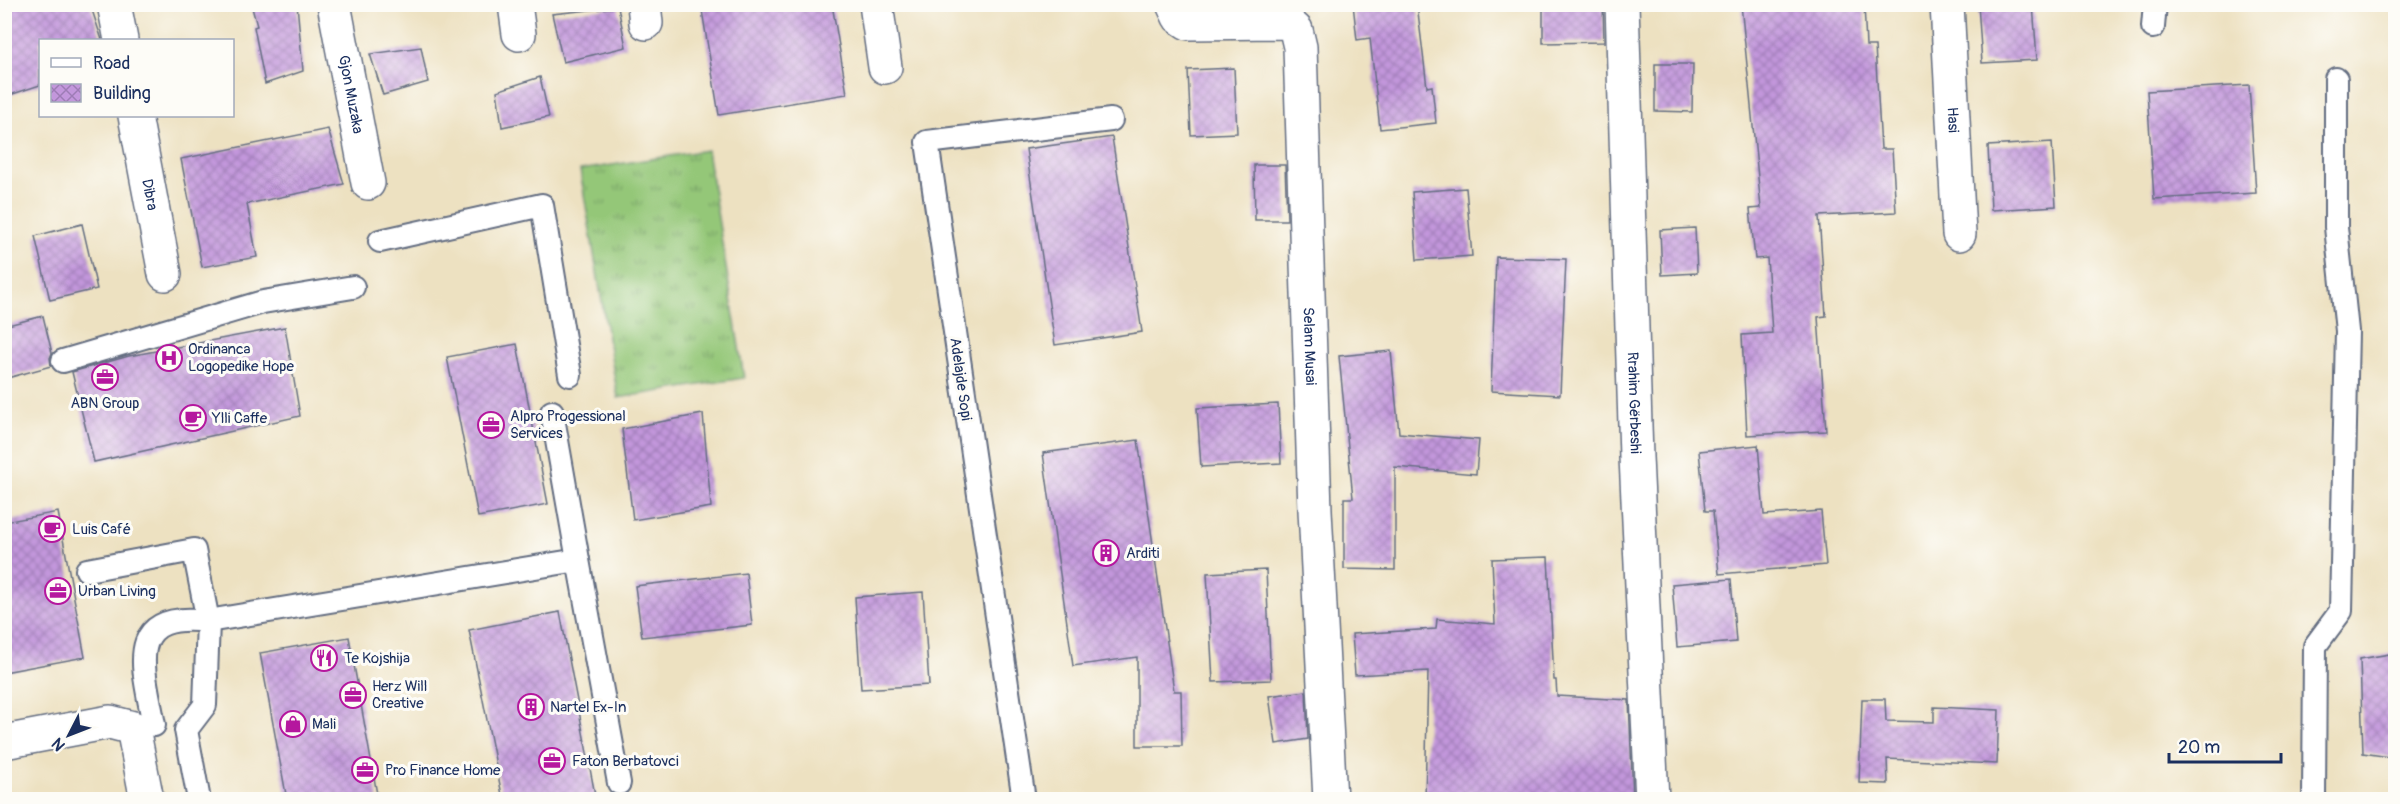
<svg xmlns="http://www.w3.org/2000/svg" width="2400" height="804" viewBox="0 0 2400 804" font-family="Pangolin,sans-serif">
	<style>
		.grass { fill: url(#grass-tufts); stroke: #587b6b; stroke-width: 1.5 }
		.building { fill: url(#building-cross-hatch) }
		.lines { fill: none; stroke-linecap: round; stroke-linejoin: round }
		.lane-casing { stroke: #646d81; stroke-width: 26 }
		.street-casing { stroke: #646d81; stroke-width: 36 }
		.lane { stroke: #fff; stroke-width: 22 }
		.street { stroke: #fff; stroke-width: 33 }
		.labels { text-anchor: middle; stroke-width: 6; stroke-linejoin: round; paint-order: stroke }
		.street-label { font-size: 15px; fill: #1b2f5e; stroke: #fdfcf7 }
		.poi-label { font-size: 15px; fill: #1b2f5e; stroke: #fdfcf7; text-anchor: start }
	</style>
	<defs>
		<pattern id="grass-tufts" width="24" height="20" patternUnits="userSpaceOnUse" patternTransform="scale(1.5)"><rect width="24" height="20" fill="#94c778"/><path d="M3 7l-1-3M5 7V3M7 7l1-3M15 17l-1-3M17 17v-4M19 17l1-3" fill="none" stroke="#78a266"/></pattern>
		<pattern id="building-cross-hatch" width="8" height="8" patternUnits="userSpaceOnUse" patternTransform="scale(1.5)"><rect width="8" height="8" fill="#c397dc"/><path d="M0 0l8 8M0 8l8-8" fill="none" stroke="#9e7cb6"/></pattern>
	</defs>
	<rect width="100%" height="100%" fill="#fdfcf7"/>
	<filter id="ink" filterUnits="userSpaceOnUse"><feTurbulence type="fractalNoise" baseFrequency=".0167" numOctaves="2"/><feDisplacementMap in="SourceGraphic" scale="12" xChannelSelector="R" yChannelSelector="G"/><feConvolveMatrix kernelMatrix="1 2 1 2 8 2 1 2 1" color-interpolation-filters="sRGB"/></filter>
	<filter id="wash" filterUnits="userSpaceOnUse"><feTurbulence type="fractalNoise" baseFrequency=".008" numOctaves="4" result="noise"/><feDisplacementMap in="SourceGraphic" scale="24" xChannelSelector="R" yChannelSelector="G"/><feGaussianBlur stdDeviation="1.35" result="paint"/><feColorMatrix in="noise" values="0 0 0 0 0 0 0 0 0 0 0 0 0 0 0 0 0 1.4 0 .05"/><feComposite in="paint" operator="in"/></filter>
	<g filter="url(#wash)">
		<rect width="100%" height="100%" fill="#ede1c1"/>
		<!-- grass -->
		<polygon class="grass" points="707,150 744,378 618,398 580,170"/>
		<g id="blocks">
			<!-- building -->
			<g class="building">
				<polygon points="4,4 90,4 102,40 40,40 40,85 4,97"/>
				<polygon points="251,4 297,4 303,71 265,84 254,27 257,26"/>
				<polygon points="701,4 832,4 847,94 719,115"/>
				<polygon points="1353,4 1417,4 1427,87 1432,86 1436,123 1380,129 1370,38 1357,40"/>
				<polygon points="1543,4 1603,4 1604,42 1543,43"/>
				<polygon points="1741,4 1864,4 1866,46 1875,46 1881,149 1892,149 1896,212 1819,216 1826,316 1818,317 1826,431 1747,435 1742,335 1772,333 1767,258 1755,259 1750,209 1761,208"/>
				<polygon points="1978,4 2033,4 2037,60 1982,63"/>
				<polygon points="618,7 626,47 563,62 552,14"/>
				<polygon points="421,47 428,82 383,95 370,54"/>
				<polygon points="1655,64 1693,64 1692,112 1655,111"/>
				<polygon points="1234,68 1237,133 1191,135 1188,70"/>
				<polygon points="540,77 549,117 502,127 497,91"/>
				<polygon points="2249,85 2256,193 2154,199 2147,91"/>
				<polygon points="328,129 344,184 247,204 257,257 202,267 181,159"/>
				<polygon points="1112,137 1142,332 1055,345 1026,149"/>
				<polygon points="2052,142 2056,206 1991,210 1988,146"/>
				<polygon points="1254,165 1285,165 1287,220 1255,220"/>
				<polygon points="1466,188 1472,256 1417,260 1412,192"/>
				<polygon points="82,224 97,289 50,300 35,236"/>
				<polygon points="1695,228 1697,273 1662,275 1660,230"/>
				<polygon points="1496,257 1566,259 1560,395 1491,391"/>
				<polygon points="43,316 52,353 50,358 51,366 4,379 4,326"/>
				<polygon points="285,327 300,416 94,462 72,372 129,356"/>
				<polygon points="517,344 548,504 478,517 447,357"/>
				<polygon points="1391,351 1399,433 1479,440 1476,474 1395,467 1395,570 1344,569 1344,498 1353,498 1339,356"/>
				<polygon points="1278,404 1281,463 1201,467 1197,408"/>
				<polygon points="703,414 711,507 633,520 622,429"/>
				<polygon points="1138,440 1174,691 1181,691 1182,746 1137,746 1137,657 1073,666 1043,453"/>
				<polygon points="1758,445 1764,515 1821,511 1826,565 1719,574 1713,511 1705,511 1699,451"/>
				<polygon points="58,512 85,657 4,672 4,522"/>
				<polygon points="1548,557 1554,680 1556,680 1557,696 1629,700 1633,800 1425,800 1428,671 1355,675 1352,634 1436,629 1437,619 1495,624 1492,559"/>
				<polygon points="1266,570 1271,680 1213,682 1207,573"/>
				<polygon points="746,573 752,625 642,637 635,586"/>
				<polygon points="1731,579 1736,642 1677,647 1672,584"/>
				<polygon points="923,592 929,685 861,689 855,597"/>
				<polygon points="560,612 596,800 503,800 469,630"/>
				<polygon points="349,637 378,800 287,800 260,653"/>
				<polygon points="2396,653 2396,758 2363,753 2360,659"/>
				<polygon points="1306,691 1308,739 1276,744 1269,696"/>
				<polygon points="1862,699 1885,699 1886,721 1934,722 1934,707 1999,710 1997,764 1887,759 1888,784 1859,783"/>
			</g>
		</g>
	</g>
	<g filter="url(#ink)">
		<use href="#blocks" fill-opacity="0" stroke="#646d81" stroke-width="1.5"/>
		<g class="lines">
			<defs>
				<g id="lane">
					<polyline points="2153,27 2155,4"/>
					<polyline points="380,241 542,205 570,375"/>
					<polyline points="63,361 263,302 353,287"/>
					<polyline points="552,412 578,560"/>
					<polyline points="87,570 194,550 208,621 205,705 186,730 199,800"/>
					<path d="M154,725C144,670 122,610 208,621L578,560L619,783"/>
					<polyline points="1024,800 927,142 1111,120"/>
					<polyline points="2314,800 2315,646 2341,611 2347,331 2336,227 2336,79"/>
				</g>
				<g id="street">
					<polyline points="114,4 121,40"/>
					<path id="s1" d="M334,4L368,183"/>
					<polyline points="515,4 519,34"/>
					<polyline points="644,4 646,23"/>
					<polyline points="876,4 885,67"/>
					<path id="s2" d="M1173,4L1179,17L1188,23L1287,22L1296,30L1300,47L1315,510L1330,800"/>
					<path id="s3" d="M1622,4L1636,457L1652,800"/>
					<path id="s4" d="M1947,4L1959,234"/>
					<path id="s5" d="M135,116L165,274"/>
					<polyline points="4,742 110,722 133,728 147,800"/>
				</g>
			</defs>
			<!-- lane casing -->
			<use href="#lane" class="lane-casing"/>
			<!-- street casing -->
			<use href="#street" class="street-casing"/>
			<!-- lane -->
			<use href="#lane" class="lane"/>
			<!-- street -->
			<use href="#street" class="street"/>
		</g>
	</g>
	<!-- icons -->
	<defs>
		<symbol id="hospital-ring" viewBox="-11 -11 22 22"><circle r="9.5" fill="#fdfcf7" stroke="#b5179e" stroke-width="1.5"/><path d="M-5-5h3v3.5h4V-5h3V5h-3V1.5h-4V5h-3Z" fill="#b5179e"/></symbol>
		<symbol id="office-ring" viewBox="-11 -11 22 22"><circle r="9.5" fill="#fdfcf7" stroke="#b5179e" stroke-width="1.5"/><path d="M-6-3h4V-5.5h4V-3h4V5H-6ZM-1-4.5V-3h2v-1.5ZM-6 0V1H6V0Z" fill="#b5179e"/></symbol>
		<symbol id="cafe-ring" viewBox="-11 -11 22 22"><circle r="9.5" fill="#fdfcf7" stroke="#b5179e" stroke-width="1.5"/><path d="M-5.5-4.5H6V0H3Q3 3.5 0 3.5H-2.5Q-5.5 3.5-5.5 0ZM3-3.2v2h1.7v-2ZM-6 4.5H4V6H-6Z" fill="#b5179e"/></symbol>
		<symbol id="building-ring" viewBox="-11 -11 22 22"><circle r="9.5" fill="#fdfcf7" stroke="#b5179e" stroke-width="1.5"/><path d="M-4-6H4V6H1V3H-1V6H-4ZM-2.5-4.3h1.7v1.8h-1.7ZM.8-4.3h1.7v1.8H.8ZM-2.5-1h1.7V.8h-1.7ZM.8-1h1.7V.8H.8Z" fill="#b5179e"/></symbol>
		<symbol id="restaurant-ring" viewBox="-11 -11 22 22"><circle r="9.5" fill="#fdfcf7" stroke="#b5179e" stroke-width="1.5"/><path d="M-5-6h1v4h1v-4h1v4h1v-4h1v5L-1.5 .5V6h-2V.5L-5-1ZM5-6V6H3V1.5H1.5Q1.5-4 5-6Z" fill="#b5179e"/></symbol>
		<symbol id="shop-ring" viewBox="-11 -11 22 22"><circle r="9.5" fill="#fdfcf7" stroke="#b5179e" stroke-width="1.5"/><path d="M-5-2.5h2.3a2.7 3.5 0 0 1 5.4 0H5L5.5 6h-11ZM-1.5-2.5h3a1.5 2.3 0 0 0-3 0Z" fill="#b5179e"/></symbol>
	</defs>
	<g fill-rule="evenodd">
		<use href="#hospital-ring" x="154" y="343" width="30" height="30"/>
		<use href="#office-ring" x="90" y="362" width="30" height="30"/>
		<use href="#cafe-ring" x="178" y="403" width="30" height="30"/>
		<use href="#office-ring" x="476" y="410" width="30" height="30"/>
		<use href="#cafe-ring" x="37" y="514" width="30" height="30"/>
		<use href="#building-ring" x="1091" y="538" width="30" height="30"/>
		<use href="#office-ring" x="43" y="576" width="30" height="30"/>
		<use href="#restaurant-ring" x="309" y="643" width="30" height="30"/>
		<use href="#office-ring" x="338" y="680" width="30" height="30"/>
		<use href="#building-ring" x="516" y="692" width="30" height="30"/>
		<use href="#shop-ring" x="278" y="709" width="30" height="30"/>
		<use href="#office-ring" x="537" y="746" width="30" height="30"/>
		<use href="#office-ring" x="350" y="755" width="30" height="30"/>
	</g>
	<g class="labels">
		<!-- street labels -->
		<g class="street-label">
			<text dy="5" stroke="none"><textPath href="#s1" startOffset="92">Gjon Muzaka</textPath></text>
			<text dy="5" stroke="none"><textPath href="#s4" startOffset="116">Hasi</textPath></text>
			<text dy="5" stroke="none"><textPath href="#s5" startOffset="80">Dibra</textPath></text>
			<text dy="5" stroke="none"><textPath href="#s2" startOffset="453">Selam Musai</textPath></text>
			<text transform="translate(961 379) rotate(82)" y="5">Adelajde Sopi</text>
			<text dy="5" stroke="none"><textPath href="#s3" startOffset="399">Rrahim Gërbeshi</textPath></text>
		</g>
		<!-- poi labels -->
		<g class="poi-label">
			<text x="188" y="354">Ordinanca<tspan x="188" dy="17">Logopedike Hope</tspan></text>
			<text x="105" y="408" text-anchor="middle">ABN Group</text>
			<text x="510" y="421">Alpro Progessional<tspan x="510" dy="17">Services</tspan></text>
			<text x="212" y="423">Ylli Caffe</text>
			<text x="72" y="534">Luis Café</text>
			<text x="1126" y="558">Arditi</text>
			<text x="78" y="596">Urban Living</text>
			<text x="344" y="663">Te Kojshija</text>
			<text x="372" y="691">Herz Will<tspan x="372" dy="17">Creative</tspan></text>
			<text x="550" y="712">Nartel Ex-In</text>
			<text x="312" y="729">Mali</text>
			<text x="572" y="766">Faton Berbatovci</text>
			<text x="385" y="775">Pro Finance Home</text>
		</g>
	</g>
	<!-- margin -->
	<rect width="2400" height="804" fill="none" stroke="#fdfcf7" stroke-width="24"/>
	<!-- legend -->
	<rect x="39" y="39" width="195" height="78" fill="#fdfcf7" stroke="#a3aaba" stroke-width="1.5"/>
	<rect x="51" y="58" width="30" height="9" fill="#ffffff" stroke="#a3aaba" stroke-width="1.5"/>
	<text x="93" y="69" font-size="18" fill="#1b2f5e">Road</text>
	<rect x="51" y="84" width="30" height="18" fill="url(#building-cross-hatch)" stroke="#a3aaba" stroke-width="1.5"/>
	<text x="93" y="99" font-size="18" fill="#1b2f5e">Building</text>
	<!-- north arrow -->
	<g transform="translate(69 735) rotate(228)" stroke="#fdfcf7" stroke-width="4.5" paint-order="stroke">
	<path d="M0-4.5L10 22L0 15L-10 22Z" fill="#1b2f5e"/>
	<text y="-9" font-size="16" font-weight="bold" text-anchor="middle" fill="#1b2f5e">N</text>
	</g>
	<!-- scale -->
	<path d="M2169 753v9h112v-9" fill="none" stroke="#1b2f5e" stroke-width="3"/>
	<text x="2178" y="753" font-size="18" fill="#1b2f5e" stroke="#fdfcf7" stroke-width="4.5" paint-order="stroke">20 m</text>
</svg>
